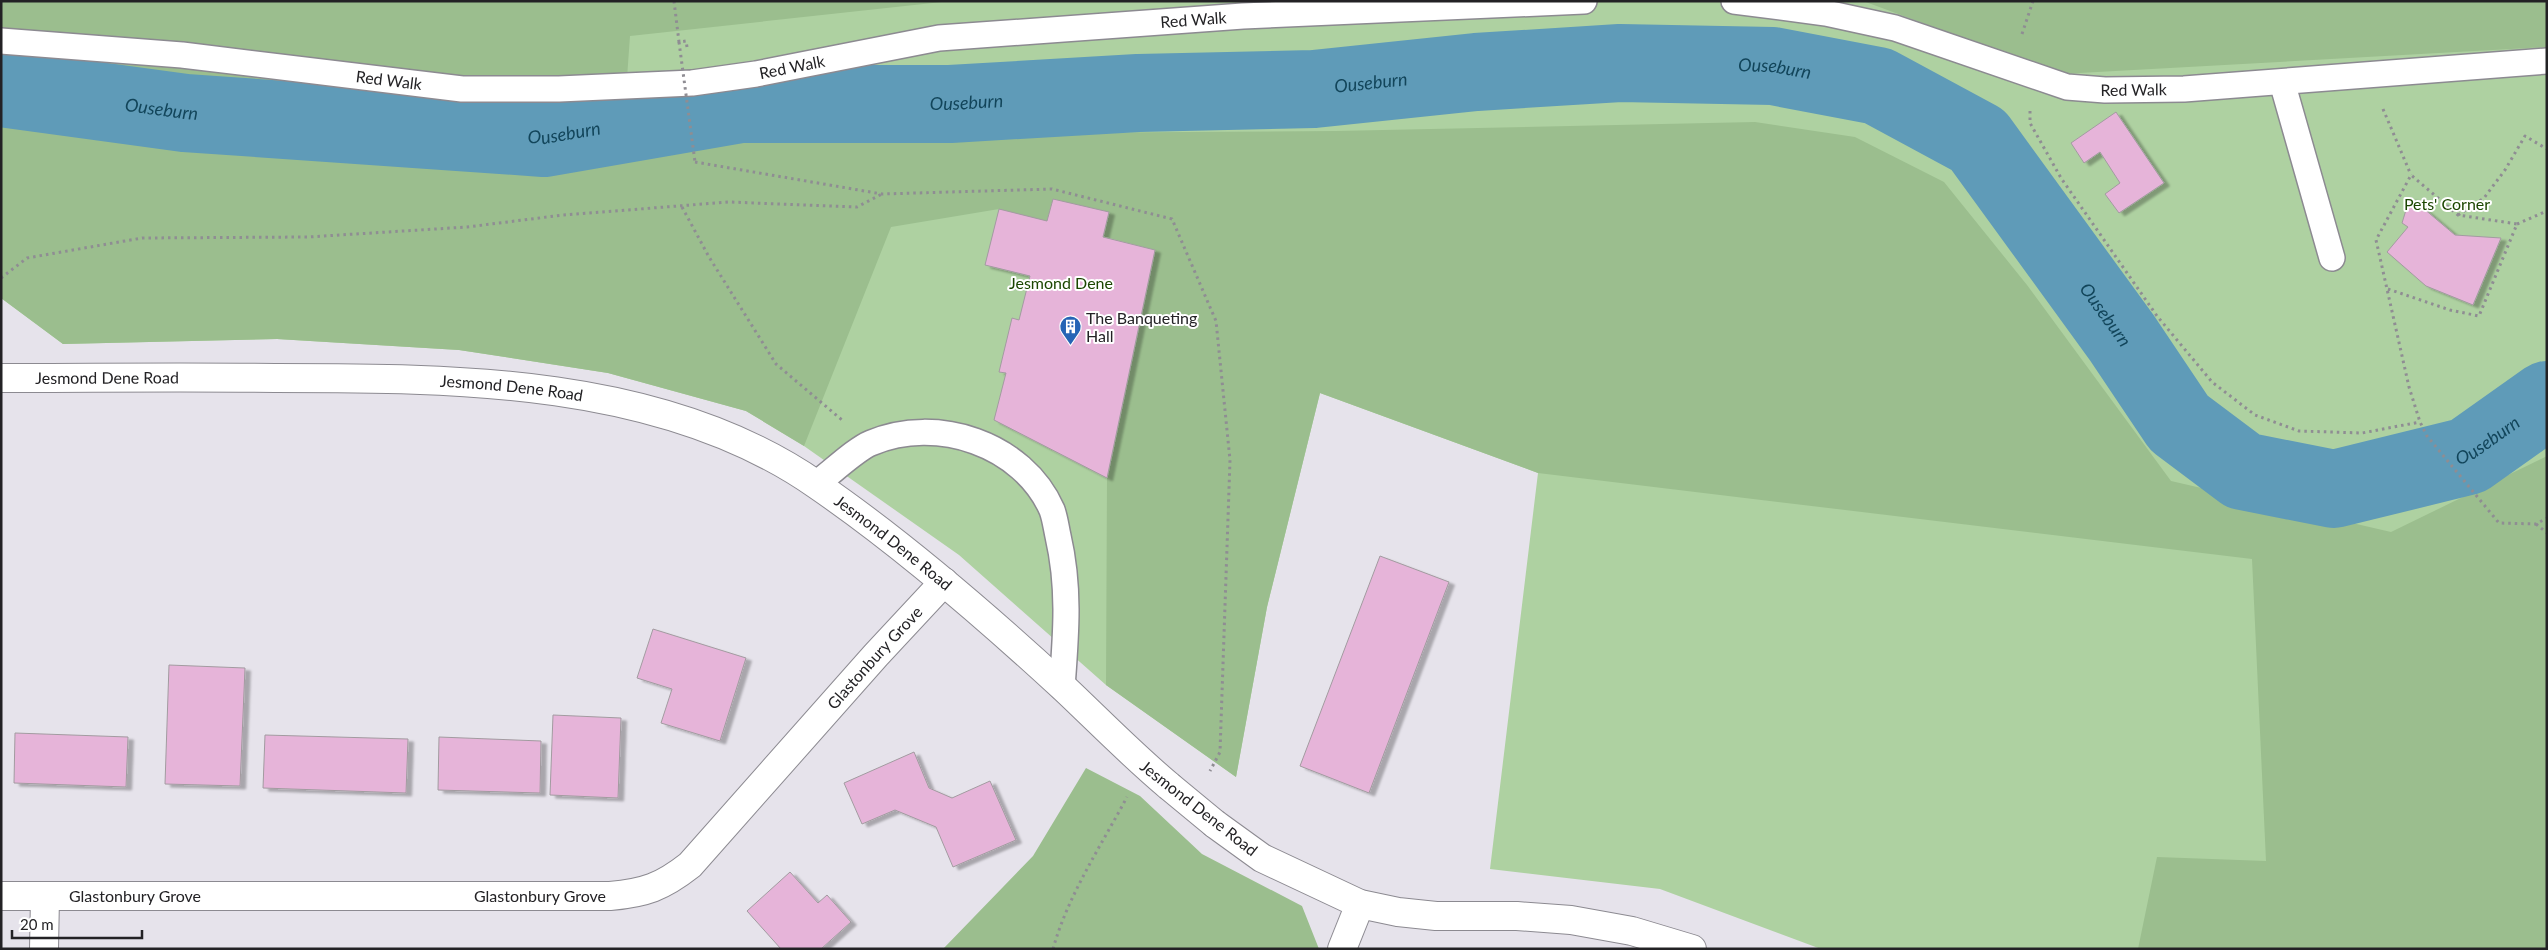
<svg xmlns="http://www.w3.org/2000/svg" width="2548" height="950" viewBox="0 0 2548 950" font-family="Lato,sans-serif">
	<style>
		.green { fill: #aed1a1 }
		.forest { fill: #9bbe8e }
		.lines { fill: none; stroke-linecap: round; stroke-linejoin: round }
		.river { stroke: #5f9bb8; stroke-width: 78 }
		.building { fill: #e6b4d9; stroke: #a29ba0; filter: url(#shadow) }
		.lane-casing { stroke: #8c8a91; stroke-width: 28 }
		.street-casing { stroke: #8c8a91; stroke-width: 30 }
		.path { stroke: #8f8d93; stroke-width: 3; stroke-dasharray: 2.5 4; stroke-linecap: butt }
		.lane { stroke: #fff; stroke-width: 25 }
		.street { stroke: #fff; stroke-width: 28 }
		.street-bridge-casing { stroke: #8c8a91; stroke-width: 30; stroke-linecap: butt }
		.path-bridge { stroke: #8f8d93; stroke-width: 3; stroke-dasharray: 2.5 4; stroke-linecap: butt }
		.street-bridge { stroke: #fff; stroke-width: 28 }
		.labels { text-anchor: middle; stroke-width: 4; stroke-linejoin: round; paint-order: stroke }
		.street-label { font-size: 16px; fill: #232225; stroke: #fff }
		.park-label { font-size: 16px; fill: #1b4601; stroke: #fff }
		.poi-label { font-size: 16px; fill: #232225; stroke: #fff; text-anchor: start }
		.water-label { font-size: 18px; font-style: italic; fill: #12455a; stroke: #fff }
	</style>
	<defs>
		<filter id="shadow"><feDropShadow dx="5.5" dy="3" stdDeviation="1" flood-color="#0004"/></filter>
	</defs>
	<rect width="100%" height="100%" fill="#e6e3eb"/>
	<!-- green -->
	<polygon class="green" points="1,1 2547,1 2547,949 1821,949 1660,889 1490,869 1538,473 1320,393 1267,607 1236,777 1106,685 959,555 804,446 746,411 608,373 459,350 277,339 63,344 1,298"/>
	<!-- forest -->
	<g class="forest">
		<polygon points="1,1 951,1 630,36 622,148 765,131 1000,133 1336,131 1755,122 1855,137 1944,182 2027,285 2171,481 2391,532 2547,456 2547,949 2138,949 2157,857 2266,861 2252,559 1538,473 1320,393 1267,607 1236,777 1106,685 1107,478 1155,250 999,209 891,227 804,446 746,411 608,373 459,350 277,339 63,344 1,298"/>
		<polygon points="1863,1 2547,1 2547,47 2061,74"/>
		<polygon points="1086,768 1140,796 1202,854 1302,906 1319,949 943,949 1033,856"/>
	</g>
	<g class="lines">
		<!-- river -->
		<path class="river" id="s1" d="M1,88L185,113L544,138L740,104H950L1138,93L1314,89L1476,72L1620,63L1773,66L1878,86L1978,140L2122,338L2179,423L2243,471L2334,489L2468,456L2547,400"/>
	</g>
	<!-- building -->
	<g class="building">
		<polygon points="2116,112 2164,183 2119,213 2105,194 2120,183 2100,152 2084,163 2071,143"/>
		<polygon points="2410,197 2455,235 2501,238 2473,305 2426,286 2387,252 2408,227 2402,223"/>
		<polygon points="1053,199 1109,212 1103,237 1155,250 1107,478 994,420 1006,373 999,372 1012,318 1019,320 1030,276 985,265 999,209 1047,221"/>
		<polygon points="1380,556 1449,582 1369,793 1300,766"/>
		<polygon points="653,629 746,658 720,741 661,723 672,689 637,678"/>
		<polygon points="169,665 245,668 240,786 165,784"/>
		<polygon points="553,715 621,718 618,798 550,795"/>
		<polygon points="15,733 128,737 126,787 14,783"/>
		<polygon points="265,735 408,739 406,793 263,788"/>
		<polygon points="439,737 541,741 540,793 438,790"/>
		<polygon points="914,752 929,788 952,798 990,781 1016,840 953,867 936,827 895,810 862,824 844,783"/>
		<polygon points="790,872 818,903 827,895 851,922 821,949 781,949 747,911"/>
	</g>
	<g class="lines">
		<defs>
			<g id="lane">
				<path id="s2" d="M1734,1L1826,13L1895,28L2067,87L2105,90L2184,89L2547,61"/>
				<path id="s3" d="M1,41L182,55L462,89H559L692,83L756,74L939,38L1243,16L1584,1"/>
				<polyline points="2282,82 2332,258"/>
				<path d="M816,484C831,473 856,449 871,443C937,415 1023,444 1052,510C1055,518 1056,527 1058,536C1070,588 1066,634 1062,687"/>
			</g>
			<g id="street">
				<path id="s4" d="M1,378C93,378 184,377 275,378C455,378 664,378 817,485C903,544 987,617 1064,688C1099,721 1132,755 1169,786"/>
				<polyline points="1215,824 1262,858 1360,904 1398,912 1436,916 1517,916 1571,920 1632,931 1692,949"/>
				<path id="s5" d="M1,896H610C645,893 662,887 690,865L876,655L944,582"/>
				<polyline points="44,949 45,897"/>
				<polyline points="1342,949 1360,904"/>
			</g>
		</defs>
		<!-- lane casing -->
		<use href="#lane" class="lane-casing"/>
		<!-- street casing -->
		<use href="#street" class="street-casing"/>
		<!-- path -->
		<g class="path">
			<polyline points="674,1 679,42 686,41 687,47"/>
			<polyline points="2022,34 2033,1"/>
			<polyline points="2383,109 2411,175"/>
			<polyline points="2030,111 2030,123 2061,178 2157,316 2212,382 2255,415 2299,431 2362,433 2420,422"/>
			<polyline points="695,162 882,194 1052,189 1172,219 1216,321 1230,460 1220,752 1210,771"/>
			<polyline points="682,207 709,257 776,364 842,420"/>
			<polyline points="2458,215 2484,198 2505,170 2525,136 2547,149"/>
			<polyline points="2517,224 2547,211"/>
			<polyline points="1,278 27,258 142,238 308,237 467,227 563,215 729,202 857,207 882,194"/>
			<polyline points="2388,289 2450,310 2479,316 2517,224 2458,215 2411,175 2376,240 2409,387 2420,422 2427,436 2499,523 2536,524 2547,518"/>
			<polyline points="2536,524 2547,533"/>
			<path d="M1053,949C1068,895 1101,846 1127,797"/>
		</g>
		<!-- lane -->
		<use href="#lane" class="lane"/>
		<!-- street -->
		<use href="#street" class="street"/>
		<defs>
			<polyline id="street-bridge" points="1169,786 1215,824"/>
		</defs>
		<!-- street-bridge casing -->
		<use href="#street-bridge" class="street-bridge-casing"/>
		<!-- path-bridge -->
		<polyline class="path-bridge" points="679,42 695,162"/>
		<!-- street-bridge -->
		<use href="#street-bridge" class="street-bridge"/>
	</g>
	<!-- icons -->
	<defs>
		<symbol id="building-pin" viewBox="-11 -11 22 30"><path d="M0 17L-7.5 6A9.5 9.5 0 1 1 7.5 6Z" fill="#2564b5" stroke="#fff"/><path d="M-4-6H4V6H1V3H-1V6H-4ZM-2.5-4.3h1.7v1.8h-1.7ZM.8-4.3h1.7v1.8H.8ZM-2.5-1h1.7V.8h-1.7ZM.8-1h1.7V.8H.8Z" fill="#fff"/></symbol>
	</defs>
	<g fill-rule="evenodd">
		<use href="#building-pin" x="1058" y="314" width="25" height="34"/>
	</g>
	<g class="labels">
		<!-- street labels -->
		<g class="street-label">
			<text dy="6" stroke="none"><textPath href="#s3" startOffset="1200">Red Walk</textPath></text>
			<text dy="6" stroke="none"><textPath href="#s3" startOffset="795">Red Walk</textPath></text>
			<text dy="6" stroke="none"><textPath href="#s3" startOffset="390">Red Walk</textPath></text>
			<text dy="6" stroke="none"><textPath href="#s2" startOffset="412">Red Walk</textPath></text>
			<text dy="6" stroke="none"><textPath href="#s4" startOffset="106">Jesmond Dene Road</textPath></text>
			<text dy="6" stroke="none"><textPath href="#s4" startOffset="511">Jesmond Dene Road</textPath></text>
			<text dy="6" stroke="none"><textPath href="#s4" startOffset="931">Jesmond Dene Road</textPath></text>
			<text dy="6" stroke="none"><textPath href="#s5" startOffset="974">Glastonbury Grove</textPath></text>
			<text transform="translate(1199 808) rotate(38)" y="6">Jesmond Dene Road</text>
			<text dy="6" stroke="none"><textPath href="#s5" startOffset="539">Glastonbury Grove</textPath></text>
			<text dy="6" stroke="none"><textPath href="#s5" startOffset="134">Glastonbury Grove</textPath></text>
		</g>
		<!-- park labels -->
		<g class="park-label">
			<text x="2447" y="210">Pets' Corner</text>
			<text x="1061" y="289">Jesmond Dene</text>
		</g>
		<!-- poi labels -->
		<g class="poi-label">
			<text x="1086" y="324">The Banqueting<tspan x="1086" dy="18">Hall</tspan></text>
		</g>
		<!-- water labels -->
		<g class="water-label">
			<text dy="6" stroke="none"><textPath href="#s1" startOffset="1781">Ouseburn</textPath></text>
			<text dy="6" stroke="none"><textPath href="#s1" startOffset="1376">Ouseburn</textPath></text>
			<text dy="6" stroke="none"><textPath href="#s1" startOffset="971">Ouseburn</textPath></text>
			<text dy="6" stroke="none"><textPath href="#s1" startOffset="162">Ouseburn</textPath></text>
			<text dy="6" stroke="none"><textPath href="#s1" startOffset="566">Ouseburn</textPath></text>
			<text dy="6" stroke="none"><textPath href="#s1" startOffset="2216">Ouseburn</textPath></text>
			<text dy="6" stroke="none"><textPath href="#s1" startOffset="2682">Ouseburn</textPath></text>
		</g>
	</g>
	<!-- border -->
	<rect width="2548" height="950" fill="none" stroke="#232225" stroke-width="5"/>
	<!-- scale -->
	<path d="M12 930v8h130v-8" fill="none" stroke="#232225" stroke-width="2.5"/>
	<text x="20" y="930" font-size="15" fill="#232225" stroke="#ffffff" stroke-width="4" paint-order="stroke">20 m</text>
</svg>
